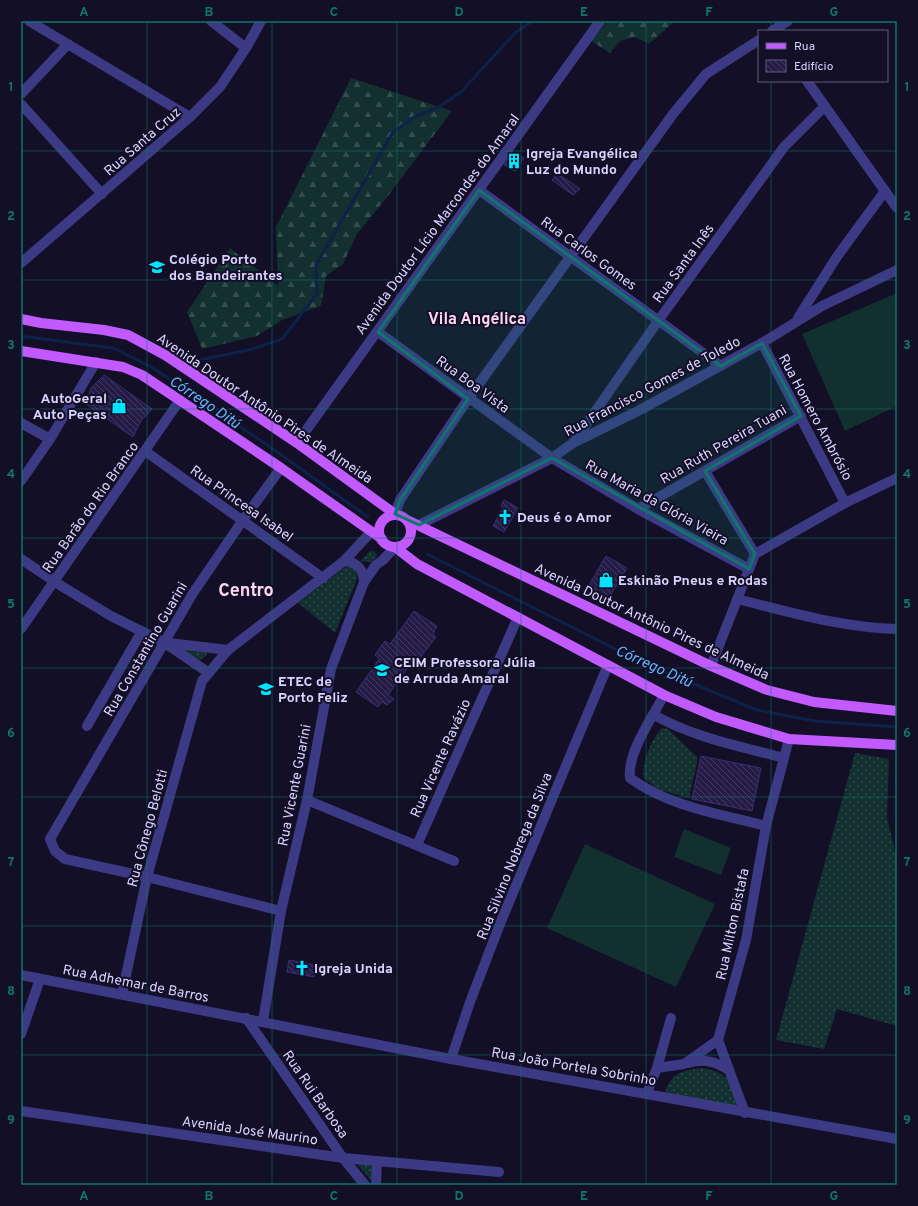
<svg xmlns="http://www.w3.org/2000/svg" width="918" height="1206" viewBox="0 0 918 1206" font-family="Overpass,sans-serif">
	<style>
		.grass { fill: url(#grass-dots) }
		.forest { fill: url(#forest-firs) }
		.pitch { fill: #12302f }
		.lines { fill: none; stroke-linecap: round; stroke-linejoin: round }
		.stream { stroke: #0c2248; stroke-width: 3 }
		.building { fill: url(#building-back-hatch); stroke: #3b2d73 }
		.minor { stroke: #3d3a85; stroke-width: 10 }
		.major { stroke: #c25bff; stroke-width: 10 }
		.marked { fill: #0f766e; fill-opacity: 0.2; stroke: #0f766e; stroke-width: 3; stroke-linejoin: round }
		.grid { fill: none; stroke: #0f766e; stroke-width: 1; stroke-opacity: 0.55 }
		.labels { text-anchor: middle; stroke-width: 4; stroke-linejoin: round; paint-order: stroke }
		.street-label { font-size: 14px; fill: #d9d4ff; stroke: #130f26 }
		.poi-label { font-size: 14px; font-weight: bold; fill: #d9d4ff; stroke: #130f26; text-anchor: start }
		.water-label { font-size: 15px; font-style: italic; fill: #62b6ff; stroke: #130f26 }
		.quarter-label { font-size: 16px; font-weight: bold; fill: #ffd6f0; stroke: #130f26 }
		.district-label { font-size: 18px; font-weight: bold; fill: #ffd6f0; stroke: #130f26 }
		.neatline { fill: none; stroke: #0f766e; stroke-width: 1.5 }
		.grid-label { font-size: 13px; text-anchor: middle; font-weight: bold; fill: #0f766e }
	</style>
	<defs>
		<pattern id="grass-dots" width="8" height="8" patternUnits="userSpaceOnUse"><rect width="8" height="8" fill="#12302f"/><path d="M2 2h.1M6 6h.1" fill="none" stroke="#344d4e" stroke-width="1.8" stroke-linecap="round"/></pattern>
		<pattern id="forest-firs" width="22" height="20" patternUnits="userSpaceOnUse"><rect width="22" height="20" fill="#12302f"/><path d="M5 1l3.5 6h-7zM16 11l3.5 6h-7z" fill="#344d4e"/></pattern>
		<pattern id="building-back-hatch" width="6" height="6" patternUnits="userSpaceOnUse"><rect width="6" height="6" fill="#241b47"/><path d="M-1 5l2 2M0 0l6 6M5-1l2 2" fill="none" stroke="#433b63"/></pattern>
	</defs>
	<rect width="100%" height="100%" fill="#130f26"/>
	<!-- grass -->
	<g class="grass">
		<polygon points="370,551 375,552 377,556 371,562 360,561"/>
		<polygon points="349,566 353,567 357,573 357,579 335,633 298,603 344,568"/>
		<polygon points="179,648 206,652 207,655 200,660"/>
		<path d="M662,728L668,729L698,758L689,798L657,789L644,778C640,766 652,737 662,728Z"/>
		<polygon points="855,753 889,759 887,817 897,860 897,1026 837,1009 824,1049 776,1040"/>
		<path d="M701,1068C726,1072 730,1078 737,1102L735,1107L665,1093C670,1073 682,1071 701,1068Z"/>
		<polygon points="358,1163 374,1165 371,1180 358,1165"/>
	</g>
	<!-- forest -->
	<g class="forest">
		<polygon points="607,21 675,21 649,44 635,37 620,41 610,53 591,41"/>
		<polygon points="351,78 452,111 387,197 357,234 343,264 326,276 321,306 282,320 257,336 202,349 187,312 230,248 278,286 276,227"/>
	</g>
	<!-- pitch -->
	<g class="pitch">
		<polygon points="897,293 897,406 845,431 802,334"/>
		<polygon points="684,829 731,848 721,875 674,857"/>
		<polygon points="585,844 715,904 676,987 547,928"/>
	</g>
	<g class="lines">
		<!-- stream -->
		<g class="stream">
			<polyline points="21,336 113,348 153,368 273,449 368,517"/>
			<polyline points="194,361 249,350 282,339 317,294 316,265 393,132 416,116 437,108 461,92 516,32 533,21"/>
			<polyline points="427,554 643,663 757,710 815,721 897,727"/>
		</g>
	</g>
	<!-- building -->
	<g class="building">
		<polygon points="512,152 524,158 515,171 504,165"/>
		<polygon points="557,173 580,189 573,195 552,180"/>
		<polygon points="104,375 152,409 141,421 133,437 86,404 91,388"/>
		<polygon points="504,500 518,508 504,532 493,526 503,508 501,506"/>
		<polygon points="606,556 627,568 605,604 585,592"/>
		<polygon points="414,611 437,626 433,634 436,637 414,666 411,663 388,695 394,699 387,705 382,702 378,707 356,692 379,659 375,655 385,641 390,644"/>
		<polygon points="701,756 761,768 752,811 692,799"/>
		<polygon points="289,960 316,965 314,977 287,972"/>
	</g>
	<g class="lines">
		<!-- minor -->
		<g class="minor">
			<polyline points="29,21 190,117"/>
			<polyline points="211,21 246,48"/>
			<polyline points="772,31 788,21"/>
			<polyline points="807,81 897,208"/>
			<polyline points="21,94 68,44"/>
			<polyline points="21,104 102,194"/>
			<polyline points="479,190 721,366"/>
			<polyline points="21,263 190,117 220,87 246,48 261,21"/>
			<polyline points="798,318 836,258 885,191"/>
			<polyline points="378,332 552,458 638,509 749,569"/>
			<polyline points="762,343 845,503"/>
			<polyline points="21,423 50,439"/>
			<polyline points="574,442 658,321 784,147 825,106"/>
			<polyline points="297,443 600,21"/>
			<polyline points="145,451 323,578"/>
			<polyline points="281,468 243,520 193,593 50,839 55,851 65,859 147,877 281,911"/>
			<polyline points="705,471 755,554"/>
			<polyline points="21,481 50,439 96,362"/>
			<polyline points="638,509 801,416"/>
			<polyline points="395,514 400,500 468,399 673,114 706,74 759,40"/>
			<polyline points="419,525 552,458 573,443 640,410 762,343 822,306 897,270"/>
			<polyline points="755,554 845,503 897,478"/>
			<polyline points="21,559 63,587 111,616 165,643 209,673"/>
			<path d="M344,561C358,562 363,569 364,582"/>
			<path d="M737,599C790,612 843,628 897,629"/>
			<polyline points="21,629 180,400"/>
			<polyline points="169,643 228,650"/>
			<polyline points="711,666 755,554"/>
			<path d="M664,695C652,718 627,753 630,778C669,807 721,814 766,826"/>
			<path d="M654,715C695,738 739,746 784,758"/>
			<polyline points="87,726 142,631"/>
			<polyline points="307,800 454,861"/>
			<polyline points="417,845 518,617"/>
			<polyline points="21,975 451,1059 897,1139"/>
			<polyline points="122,994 147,877 202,681 228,650 344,561 371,532"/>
			<polyline points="246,1018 343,1158 365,1185"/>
			<polyline points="263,1021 281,911 307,800 331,669 364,582 376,565 383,560 395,547"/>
			<polyline points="21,1034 40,979"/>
			<polyline points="451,1059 470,1002 500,924 608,665"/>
			<path d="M688,1063C704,1058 716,1062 729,1070"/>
			<polyline points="657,1068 671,1018"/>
			<polyline points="647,1093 657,1068 684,1064 718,1040"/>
			<polyline points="21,1111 343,1158 499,1172"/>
			<polyline points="745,1113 718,1040 746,940 766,826 789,739"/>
			<polyline points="376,1185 377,1161"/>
		</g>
		<!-- major -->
		<g class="major">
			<polyline points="21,319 41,323 104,330 128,335 165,355 297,443 395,514"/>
			<polyline points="21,351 123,367 142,375 281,468 382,539"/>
			<circle cx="395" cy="531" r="16"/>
			<polyline points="407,520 711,666 767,690 814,702 897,711"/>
			<polyline points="395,547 417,564 664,695 716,717 789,739 897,745"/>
		</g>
	</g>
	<!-- marked area -->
	<path class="marked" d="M479,190L721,366L762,343L801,416L705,471L755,554L749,569L552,458L419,525L395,514L400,500L468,399L378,332Z"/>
	<!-- grid -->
	<path class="grid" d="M147,21V1185M272,21V1185M397,21V1185M521,21V1185M646,21V1185M771,21V31M771,81V1185M21,151H897M21,280H897M21,409H897M21,538H897M21,668H897M21,797H897M21,926H897M21,1055H897"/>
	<!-- icons -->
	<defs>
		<symbol id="building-bare" viewBox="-9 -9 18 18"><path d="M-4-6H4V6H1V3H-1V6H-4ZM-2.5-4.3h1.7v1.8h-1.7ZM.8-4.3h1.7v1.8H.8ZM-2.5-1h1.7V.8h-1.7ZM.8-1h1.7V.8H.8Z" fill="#00e5ff" stroke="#130f26" stroke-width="2.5" paint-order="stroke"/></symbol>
		<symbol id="school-bare" viewBox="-9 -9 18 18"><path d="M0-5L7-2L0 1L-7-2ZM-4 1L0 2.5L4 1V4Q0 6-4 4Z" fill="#00e5ff" stroke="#130f26" stroke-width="2.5" paint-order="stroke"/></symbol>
		<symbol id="shop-bare" viewBox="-9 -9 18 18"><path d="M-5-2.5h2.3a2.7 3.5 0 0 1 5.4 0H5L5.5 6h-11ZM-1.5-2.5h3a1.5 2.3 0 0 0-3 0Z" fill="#00e5ff" stroke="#130f26" stroke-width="2.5" paint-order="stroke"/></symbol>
		<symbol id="church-bare" viewBox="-9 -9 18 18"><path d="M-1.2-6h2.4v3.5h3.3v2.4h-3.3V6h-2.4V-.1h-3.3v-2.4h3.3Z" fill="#00e5ff" stroke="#130f26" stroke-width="2.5" paint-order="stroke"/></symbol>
		<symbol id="university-bare" viewBox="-9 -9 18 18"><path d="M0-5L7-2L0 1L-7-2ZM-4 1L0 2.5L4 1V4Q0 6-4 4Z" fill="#00e5ff" stroke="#130f26" stroke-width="2.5" paint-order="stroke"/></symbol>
	</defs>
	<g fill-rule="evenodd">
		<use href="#building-bare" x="503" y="150" width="22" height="22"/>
		<use href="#school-bare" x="146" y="256" width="22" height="22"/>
		<use href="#shop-bare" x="108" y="395" width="22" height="22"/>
		<use href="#church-bare" x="494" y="506" width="22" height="22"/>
		<use href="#shop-bare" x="595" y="569" width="22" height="22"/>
		<use href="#school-bare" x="371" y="659" width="22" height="22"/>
		<use href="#university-bare" x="255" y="678" width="22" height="22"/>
		<use href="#church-bare" x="291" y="957" width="22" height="22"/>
	</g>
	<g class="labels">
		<!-- street labels -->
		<g class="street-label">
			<text transform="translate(142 141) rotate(-41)" y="5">Rua Santa Cruz</text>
			<text transform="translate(437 224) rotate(-54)" y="5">Avenida Doutor Lício Marcondes do Amaral</text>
			<text transform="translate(589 253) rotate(36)" y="5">Rua Carlos Gomes</text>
			<text transform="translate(683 263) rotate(-54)" y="5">Rua Santa Inês</text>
			<text transform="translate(473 384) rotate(36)" y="5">Rua Boa Vista</text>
			<text transform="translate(652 386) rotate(-28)" y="5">Rua Francisco Gomes de Toledo</text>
			<text transform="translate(265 408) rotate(34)" y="5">Avenida Doutor Antônio Pires de Almeida</text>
			<text transform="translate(816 417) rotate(62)" y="5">Rua Homero Ambrósio</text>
			<text transform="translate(723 444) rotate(-30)" y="5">Rua Ruth Pereira Tuani</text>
			<text transform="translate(657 502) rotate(29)" y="5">Rua Maria da Glória Vieira</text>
			<text transform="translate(242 503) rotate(35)" y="5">Rua Princesa Isabel</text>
			<text transform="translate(90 507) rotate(-55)" y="5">Rua Barão do Rio Branco</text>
			<text transform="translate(652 621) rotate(25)" y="5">Avenida Doutor Antônio Pires de Almeida</text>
			<text transform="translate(145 649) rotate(-60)" y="5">Rua Constantino Guarini</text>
			<text transform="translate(440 758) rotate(-66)" y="5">Rua Vicente Ravázio</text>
			<text transform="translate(294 785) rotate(-79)" y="5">Rua Vicente Guarini</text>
			<text transform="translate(147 828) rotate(-75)" y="5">Rua Cônego Belotti</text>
			<text transform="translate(514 856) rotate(-68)" y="5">Rua Silvino Nobrega da Silva</text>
			<text transform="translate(732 924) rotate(-78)" y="5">Rua Milton Bistafa</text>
			<text transform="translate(136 983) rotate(11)" y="5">Rua Adhemar de Barros</text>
			<text transform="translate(574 1066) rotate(10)" y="5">Rua João Portela Sobrinho</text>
			<text transform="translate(316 1094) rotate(55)" y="5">Rua Rui Barbosa</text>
			<text transform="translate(250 1130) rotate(8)" y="5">Avenida José Maurino</text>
		</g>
		<!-- poi labels -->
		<g class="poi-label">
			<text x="526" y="158">Igreja Evangélica<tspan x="526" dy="16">Luz do Mundo</tspan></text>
			<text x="169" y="264">Colégio Porto<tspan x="169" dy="16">dos Bandeirantes</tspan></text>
			<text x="107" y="403" text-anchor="end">AutoGeral<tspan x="107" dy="16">Auto Peças</tspan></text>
			<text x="517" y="522">Deus é o Amor</text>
			<text x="618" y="585">Eskinão Pneus e Rodas</text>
			<text x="394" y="667">CEIM Professora Júlia<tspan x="394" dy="16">de Arruda Amaral</tspan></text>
			<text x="278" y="686">ETEC de<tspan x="278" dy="16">Porto Feliz</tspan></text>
			<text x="314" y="973">Igreja Unida</text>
		</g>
		<!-- water labels -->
		<g class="water-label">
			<text transform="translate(205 402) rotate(34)" y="5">Córrego Ditú</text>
			<text transform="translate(654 666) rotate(24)" y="5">Córrego Ditú</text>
		</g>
		<!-- quarter labels -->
		<g class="quarter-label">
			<text x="477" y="324">Vila Angélica</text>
		</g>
		<!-- district labels -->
		<g class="district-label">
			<text x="246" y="596">Centro</text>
		</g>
	</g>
	<!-- border -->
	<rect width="918" height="1206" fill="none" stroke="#130f26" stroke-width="44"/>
	<!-- legend -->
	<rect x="758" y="30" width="130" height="52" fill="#130f26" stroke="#625e7d"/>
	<rect x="766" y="43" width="20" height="6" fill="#c25bff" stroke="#625e7d"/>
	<text x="794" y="50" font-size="12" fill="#d9d4ff">Rua</text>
	<rect x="766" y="60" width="20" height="12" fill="url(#building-back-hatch)" stroke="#625e7d"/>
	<text x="794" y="70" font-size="12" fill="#d9d4ff">Edifício</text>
	<rect x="22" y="22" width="874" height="1162" class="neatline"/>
	<g class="grid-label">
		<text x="84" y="16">A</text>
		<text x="209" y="16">B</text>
		<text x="334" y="16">C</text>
		<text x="459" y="16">D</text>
		<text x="584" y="16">E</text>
		<text x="709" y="16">F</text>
		<text x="834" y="16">G</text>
		<text x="11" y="91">1</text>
		<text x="907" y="91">1</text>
		<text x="11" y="220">2</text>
		<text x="907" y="220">2</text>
		<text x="11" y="349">3</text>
		<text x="907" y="349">3</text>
		<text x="11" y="478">4</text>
		<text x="907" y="478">4</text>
		<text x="11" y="608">5</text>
		<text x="907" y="608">5</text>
		<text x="11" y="737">6</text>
		<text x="907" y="737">6</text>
		<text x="11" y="866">7</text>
		<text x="907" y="866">7</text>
		<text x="11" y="995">8</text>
		<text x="907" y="995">8</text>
		<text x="11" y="1124">9</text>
		<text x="907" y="1124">9</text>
		<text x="84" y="1200">A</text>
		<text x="209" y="1200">B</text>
		<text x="334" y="1200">C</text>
		<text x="459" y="1200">D</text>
		<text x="584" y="1200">E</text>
		<text x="709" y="1200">F</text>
		<text x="834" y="1200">G</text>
	</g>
</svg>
